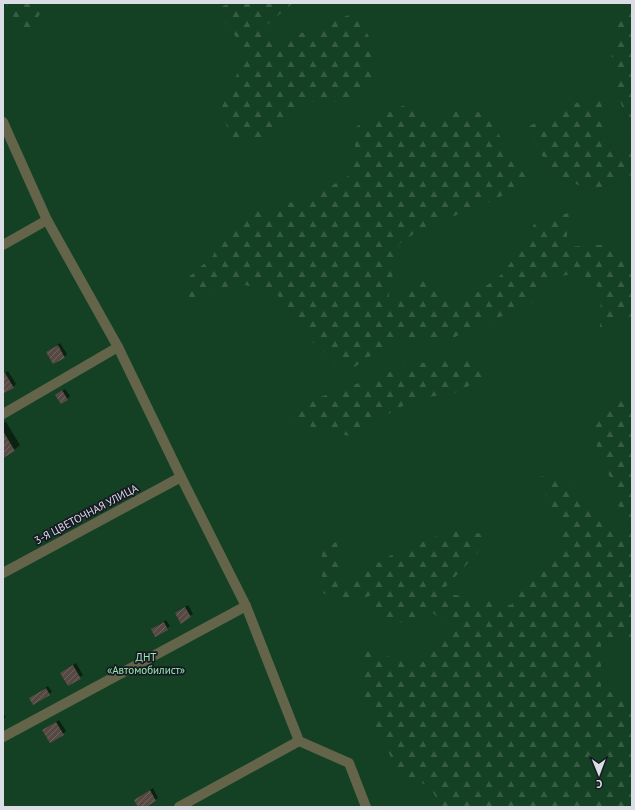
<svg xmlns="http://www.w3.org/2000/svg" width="635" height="810" viewBox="0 0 635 810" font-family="'PT Sans',sans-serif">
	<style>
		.green { fill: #144123 }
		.forest { fill: url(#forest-firs) }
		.shadow { fill: #0007 }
		.building { fill: url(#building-hatch) }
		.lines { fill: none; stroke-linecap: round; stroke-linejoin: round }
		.minor { stroke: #63644a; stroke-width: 10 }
		.labels { text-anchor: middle; stroke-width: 3.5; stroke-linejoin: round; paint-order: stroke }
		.street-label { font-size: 11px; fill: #dbdde4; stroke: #171a24 }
		.park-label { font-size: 11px; fill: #98ecae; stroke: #171a24 }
	</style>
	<defs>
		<pattern id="forest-firs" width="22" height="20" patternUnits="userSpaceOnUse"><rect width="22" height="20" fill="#144123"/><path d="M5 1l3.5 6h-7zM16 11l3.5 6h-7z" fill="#365c43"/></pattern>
		<pattern id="building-hatch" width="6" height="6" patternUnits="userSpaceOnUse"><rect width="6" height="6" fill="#564944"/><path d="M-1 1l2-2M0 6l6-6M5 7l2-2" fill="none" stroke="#6e635f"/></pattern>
	</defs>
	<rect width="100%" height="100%" fill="#21232e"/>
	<!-- green -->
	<polygon class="green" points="3,3 632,3 632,6 621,9 620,101 632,133 632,137 618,160 607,141 600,95 526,128 554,175 593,191 632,175 632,807 3,807"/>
	<!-- forest -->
	<g class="forest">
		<polygon points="6,3 47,3 27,34 12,15"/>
		<polygon points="230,3 293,3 263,28 280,41 357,12 369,37 377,81 341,102 301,102 266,138 230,139 222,107 244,59 243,47 216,9"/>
		<polygon points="632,6 632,133 620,101 611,60 621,9"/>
		<polygon points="601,95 607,141 618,160 632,137 632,175 593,191 554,175 525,128 576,103"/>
		<polygon points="416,100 430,132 452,107 489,114 505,147 529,181 492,201 421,229 399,244 387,304 426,271 457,307 501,275 518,253 537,219 569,213 566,247 613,244 632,275 632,316 600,328 601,290 580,272 553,278 531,304 469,330 451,339 397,338 347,372 308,338 276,293 237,283 189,301 189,277 213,256 222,234 253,211 310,198 352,174 357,126"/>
		<polygon points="473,357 488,376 453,394 417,398 349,436 288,421 312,400 411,364"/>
		<polygon points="619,392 632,410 632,638 601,644 601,689 632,699 632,807 442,807 429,786 399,774 364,701 362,640 392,659 424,662 454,628 430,611 394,625 372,619 377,593 342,606 322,592 322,551 337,541 343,583 395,553 458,528 492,537 440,593 479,598 511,605 533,576 565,544 559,525 538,476 569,480 606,527 625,527 611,480 591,432"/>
	</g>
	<!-- shadow -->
	<g class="shadow">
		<polygon points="60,343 67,354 64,357 47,352"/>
		<polygon points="8,371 16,384 13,387 3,389 3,374"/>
		<polygon points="65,389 70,396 67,399 59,392"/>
		<polygon points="6,422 20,445 14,450 3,457 3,423"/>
		<polygon points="188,605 193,614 181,622 176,613"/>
		<polygon points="166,620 170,626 156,636 152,629"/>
		<polygon points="76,663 83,675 68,685 61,673"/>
		<polygon points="48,686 52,692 49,694 30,698"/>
		<polygon points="3,713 6,717 3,719"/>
		<polygon points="59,720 66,731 63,734 44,730"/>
		<polygon points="153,788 158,798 144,807 139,807 135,800"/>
	</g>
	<!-- building -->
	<g class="building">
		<polygon points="58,345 65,358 53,364 46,352"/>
		<polygon points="5,373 14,388 4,393 3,391 3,374"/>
		<polygon points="62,390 68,400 61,404 55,395"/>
		<polygon points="3,431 15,451 3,458"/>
		<polygon points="185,607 191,617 181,624 175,613"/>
		<polygon points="164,622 168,630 155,637 151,629"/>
		<polygon points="73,665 81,679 68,686 60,673"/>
		<polygon points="46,688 50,695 33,705 29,698"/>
		<polygon points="56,722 64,735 50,743 42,730"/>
		<polygon points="150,790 156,801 146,807 138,807 134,800"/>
	</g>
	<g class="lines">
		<!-- minor -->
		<g class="minor">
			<polyline points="3,122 47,220 118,347 181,477 246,606 299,741 349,763 366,807"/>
			<polyline points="3,245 47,220"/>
			<polyline points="3,414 118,347"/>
			<polyline points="3,573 181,477"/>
			<polyline points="3,737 246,606"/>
			<polyline points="179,807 299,741"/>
		</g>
	</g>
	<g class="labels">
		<!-- street labels -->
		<g class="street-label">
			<text transform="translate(86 514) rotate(-28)" y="4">3-Я ЦВЕТОЧНАЯ УЛИЦА</text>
		</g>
		<!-- park labels -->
		<g class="park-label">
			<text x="146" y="661">ДНТ<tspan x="146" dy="13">«Автомобилист»</tspan></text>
		</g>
	</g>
	<!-- border -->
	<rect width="635" height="810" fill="none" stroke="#dbdde4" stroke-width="8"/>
	<!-- north arrow -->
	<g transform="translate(599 774) rotate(179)" stroke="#171a24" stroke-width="3" paint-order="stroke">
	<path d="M0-3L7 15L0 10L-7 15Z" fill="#dbdde4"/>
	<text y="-6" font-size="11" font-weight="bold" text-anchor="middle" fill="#dbdde4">С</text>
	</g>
</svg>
